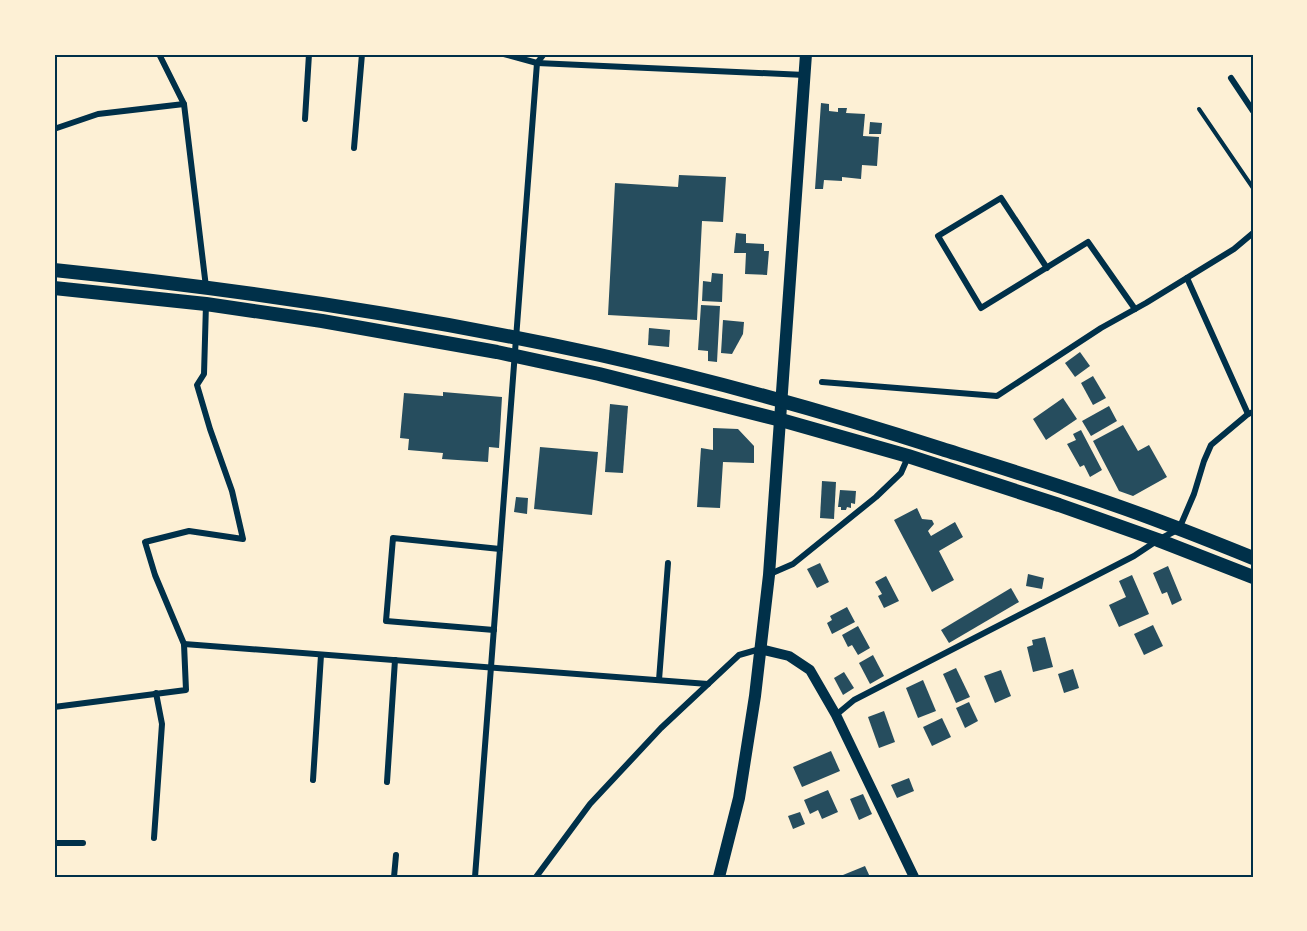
<svg xmlns="http://www.w3.org/2000/svg" width="1307" height="931" viewBox="0 0 1307 931" font-family="Quicksand,sans-serif">
	<style>
		.building { fill: #264d5e }
		.lines { fill: none; stroke-linecap: round; stroke-linejoin: round }
		.service { stroke: #003049; stroke-width: 4 }
		.minor { stroke: #003049; stroke-width: 6 }
		.tertiary { stroke: #003049; stroke-width: 10 }
		.primary { stroke: #003049; stroke-width: 12 }
		.trunk { stroke: #003049; stroke-width: 14 }
		.neatline { fill: none; stroke: #003049; stroke-width: 2 }
	</style>
	<rect width="100%" height="100%" fill="#fdf0d5"/>
	<!-- building -->
	<g class="building">
		<polygon points="821,103 829,104 829,111 838,112 838,108 847,108 846,113 865,114 863,136 879,137 877,166 862,165 861,179 842,177 842,181 824,180 823,189 815,189"/>
		<polygon points="870,122 882,123 881,134 869,134"/>
		<polygon points="679,175 726,177 723,222 702,221 697,320 608,315 615,183 678,187"/>
		<polygon points="736,233 746,234 746,243 764,244 764,251 769,251 767,275 745,274 746,253 734,253"/>
		<polygon points="712,273 723,274 722,302 702,301 703,281 711,282"/>
		<polygon points="701,305 720,306 717,362 708,361 708,351 698,350"/>
		<polygon points="723,320 744,322 743,334 732,354 721,353"/>
		<polygon points="649,328 670,330 669,347 648,345"/>
		<polygon points="1080,352 1090,366 1075,377 1065,363"/>
		<polygon points="1093,376 1106,398 1093,405 1081,383"/>
		<polygon points="443,392 502,397 499,448 489,447 488,462 442,459 443,453 408,450 409,439 400,438 404,393 443,396"/>
		<polygon points="1063,398 1077,419 1046,440 1033,419"/>
		<polygon points="610,404 628,406 623,473 605,472"/>
		<polygon points="1109,406 1117,421 1091,436 1082,421"/>
		<polygon points="1123,425 1138,451 1149,445 1167,477 1133,496 1119,491 1093,441"/>
		<polygon points="713,428 738,429 754,446 754,463 723,462 720,508 697,507 701,448 713,450"/>
		<polygon points="1081,430 1102,470 1090,477 1084,465 1080,467 1067,444 1076,440 1073,434"/>
		<polygon points="540,447 598,452 592,515 534,509"/>
		<polygon points="822,481 836,482 834,519 820,518"/>
		<polygon points="840,490 856,491 855,504 851,503 851,508 847,507 846,510 841,510 841,507 838,507"/>
		<polygon points="516,497 528,498 527,514 514,512"/>
		<polygon points="917,508 922,519 932,520 934,524 928,531 931,536 955,522 963,537 939,551 954,580 932,592 894,520"/>
		<polygon points="820,563 829,582 817,588 807,569"/>
		<polygon points="1168,566 1182,600 1172,605 1167,592 1162,594 1153,573"/>
		<polygon points="1028,574 1044,578 1042,589 1026,586"/>
		<polygon points="1132,575 1149,614 1119,627 1109,605 1126,597 1119,581"/>
		<polygon points="886,576 899,601 884,608 878,596 882,594 875,582"/>
		<polygon points="1011,588 1019,602 949,643 941,630"/>
		<polygon points="847,607 855,622 832,634 827,623 832,620 830,616"/>
		<polygon points="1153,625 1163,646 1144,655 1134,634"/>
		<polygon points="858,626 870,648 858,655 852,645 848,647 842,635"/>
		<polygon points="1045,637 1053,667 1033,672 1027,647 1033,645 1032,640"/>
		<polygon points="873,655 884,676 870,684 859,663"/>
		<polygon points="956,668 970,697 956,703 943,674"/>
		<polygon points="1073,669 1079,688 1064,693 1058,674"/>
		<polygon points="1001,670 1011,696 995,703 984,676"/>
		<polygon points="844,672 854,688 843,695 834,678"/>
		<polygon points="923,680 936,711 918,718 906,688"/>
		<polygon points="969,702 978,721 965,728 956,708"/>
		<polygon points="884,711 895,742 879,748 868,717"/>
		<polygon points="942,718 951,737 932,746 923,727"/>
		<polygon points="831,751 840,771 802,787 793,767"/>
		<polygon points="909,778 914,791 897,798 891,785"/>
		<polygon points="828,790 838,812 822,819 818,810 810,814 804,800"/>
		<polygon points="863,794 872,814 859,820 850,799"/>
		<polygon points="800,812 805,824 793,829 788,816"/>
		<polygon points="865,866 870,877 843,877 843,875"/>
	</g>
	<g class="lines">
		<!-- service -->
		<polyline class="service" points="1199,109 1253,188"/>
		<!-- minor -->
		<g class="minor">
			<polyline points="159,54 184,104 206,287"/>
			<polyline points="504,54 537,63 805,75"/>
			<polyline points="1231,78 1253,111"/>
			<polyline points="305,119 309,54"/>
			<polyline points="54,129 98,114 184,104"/>
			<polyline points="354,148 362,54"/>
			<polyline points="1047,268 1001,198 938,236 981,308 1088,242 1135,309"/>
			<polyline points="1187,278 1248,414"/>
			<polyline points="822,382 997,396 1101,328 1146,303 1234,249 1253,233"/>
			<polyline points="770,574 793,564 876,497 901,473 908,457"/>
			<polyline points="494,630 386,621 393,538 500,549"/>
			<polyline points="184,644 708,684"/>
			<polyline points="659,680 668,563"/>
			<polyline points="54,707 186,690 184,644 155,575 145,542 189,531 243,539 232,491 210,429 197,385 204,374 206,304"/>
			<polyline points="836,715 854,700 1134,556 1158,540 1179,529 1194,494 1204,461 1211,445 1248,414 1253,412"/>
			<polyline points="313,780 321,655"/>
			<polyline points="387,782 395,660"/>
			<polyline points="154,838 162,724 156,693"/>
			<polyline points="54,843 83,843"/>
			<polyline points="394,877 396,855"/>
			<polyline points="475,877 537,63 544,54"/>
			<polyline points="536,877 590,804 661,728 739,655 760,649"/>
		</g>
		<!-- tertiary -->
		<polyline class="tertiary" points="760,649 789,656 810,670 836,715 914,877"/>
		<!-- primary -->
		<polyline class="primary" points="719,877 739,798 755,696 769,575 806,54"/>
		<!-- trunk -->
		<g class="trunk">
			<path d="M54,270C238,289 420,316 600,355C716,381 830,413 942,449C1003,468 1065,487 1126,509C1168,524 1211,541 1253,558"/>
			<polyline points="54,288 206,304 322,321 497,352 599,374 781,420 908,456 1059,505 1158,540 1253,577"/>
		</g>
	</g>
	<!-- border -->
	<rect width="1307" height="931" fill="none" stroke="#fdf0d5" stroke-width="111"/>
	<rect x="56" y="56" width="1196" height="820" class="neatline"/>
</svg>
